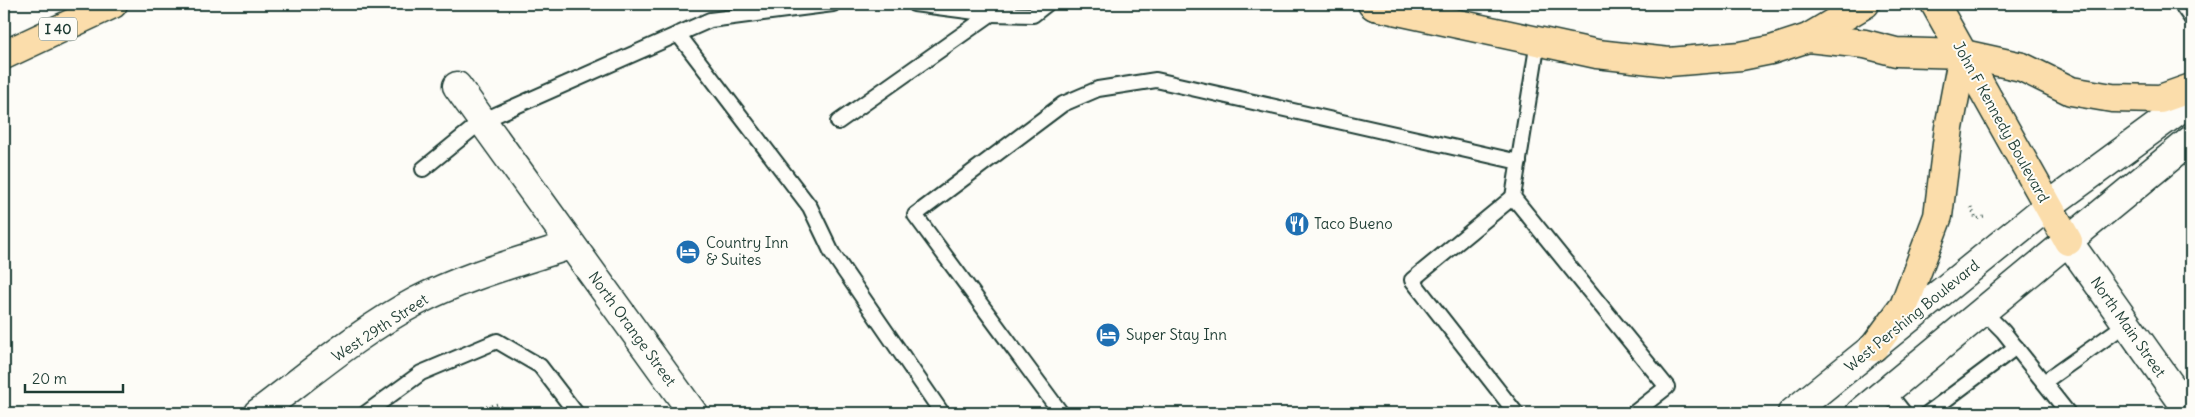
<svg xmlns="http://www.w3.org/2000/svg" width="2195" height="417" viewBox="0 0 2195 417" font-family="Delius,sans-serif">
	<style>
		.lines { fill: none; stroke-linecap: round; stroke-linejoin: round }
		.service-casing { stroke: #1f3d34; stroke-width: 18 }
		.minor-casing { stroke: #1f3d34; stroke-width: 31 }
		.tertiary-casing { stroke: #1f3d34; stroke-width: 31 }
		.secondary-casing { stroke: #1f3d34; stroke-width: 31 }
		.primary-casing { stroke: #1f3d34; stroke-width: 31 }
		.motorway-casing { stroke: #1f3d34; stroke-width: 31 }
		.path { stroke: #1f3d34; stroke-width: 3; stroke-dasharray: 1 4; stroke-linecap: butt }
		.service { stroke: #fdfcf7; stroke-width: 14 }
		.minor { stroke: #fdfcf7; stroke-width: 28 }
		.tertiary { stroke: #fdfcf7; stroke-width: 28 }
		.secondary { stroke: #fdfcf7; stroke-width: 28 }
		.primary { stroke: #fbddab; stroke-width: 28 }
		.motorway { stroke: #fbddab; stroke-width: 28 }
		.labels { text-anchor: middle; stroke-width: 4; stroke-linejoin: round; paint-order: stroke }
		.shield { fill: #fdfcf7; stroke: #62766e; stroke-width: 1 }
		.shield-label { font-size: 14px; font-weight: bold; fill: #1f3d34 }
		.street-label { font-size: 15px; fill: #1f3d34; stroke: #fdfcf7 }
		.poi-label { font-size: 15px; fill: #1f3d34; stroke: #fdfcf7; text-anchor: start }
	</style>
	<rect width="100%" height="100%" fill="#fdfcf7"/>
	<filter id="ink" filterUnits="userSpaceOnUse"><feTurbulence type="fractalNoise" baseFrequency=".02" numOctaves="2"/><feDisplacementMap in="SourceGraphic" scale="10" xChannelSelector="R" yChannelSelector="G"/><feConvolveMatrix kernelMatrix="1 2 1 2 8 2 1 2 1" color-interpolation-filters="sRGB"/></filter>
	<g filter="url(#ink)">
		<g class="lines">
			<defs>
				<g id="service">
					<polyline points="914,4 991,14 1033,15 1047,4"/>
					<polyline points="2181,4 2191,18"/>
					<polyline points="678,34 810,207 832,253 942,413"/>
					<polyline points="1538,41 1513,197 1667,387 1634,413"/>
					<polyline points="838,122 991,14"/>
					<polyline points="423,169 482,121 710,20 833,4"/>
					<polyline points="1513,197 1412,280 1516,413"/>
					<polyline points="1983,311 2003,331 2068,413"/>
					<polyline points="2044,382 2126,324"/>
					<polyline points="1886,390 1904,413"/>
					<polyline points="366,413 421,373 497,341 540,366 576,413"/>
					<polyline points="1061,413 915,215 1063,104 1098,89 1156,80 1519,162"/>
					<polyline points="1928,413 2016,347"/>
				</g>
				<polyline id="minor" points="457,86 693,413"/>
				<g id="tertiary">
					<polyline points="2048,206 2191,101"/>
					<polyline points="2068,241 2191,140"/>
					<path d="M258,413C309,375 360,331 417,301C465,276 519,262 570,245"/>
				</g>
				<g id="secondary">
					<polyline points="1792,413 2048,206"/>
					<polyline points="1860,413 2068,241 2190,413"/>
				</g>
				<g id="primary">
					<polyline points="1935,4 2068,241"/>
					<polyline points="1375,6 1597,54 1669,62 1741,56 1771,50 1808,38 1865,4"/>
					<polyline points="1808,38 1865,44 1896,52 1963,54 2022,67 2071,91 2112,98 2160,99 2191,88"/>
					<polyline points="1874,347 1904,306 1938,216 1949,128 1963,54"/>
				</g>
				<g id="motorway">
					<polyline points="1372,4 1375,6"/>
					<polyline points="4,55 113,4"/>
				</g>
			</defs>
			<!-- service casing -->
			<use href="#service" class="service-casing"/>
			<!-- minor casing -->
			<use href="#minor" class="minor-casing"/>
			<!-- tertiary casing -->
			<use href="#tertiary" class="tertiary-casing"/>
			<!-- secondary casing -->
			<use href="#secondary" class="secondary-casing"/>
			<!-- primary casing -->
			<use href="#primary" class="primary-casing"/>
			<!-- motorway casing -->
			<use href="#motorway" class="motorway-casing"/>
			<!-- path -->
			<g class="path">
				<polyline points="1971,207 1976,219 1984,217"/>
				<polyline points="462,413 498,404 504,413"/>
			</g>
			<!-- service -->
			<use href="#service" class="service"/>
			<!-- minor -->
			<use href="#minor" class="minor"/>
			<!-- tertiary -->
			<use href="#tertiary" class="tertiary"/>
			<!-- secondary -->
			<use href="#secondary" class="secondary"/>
			<!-- primary -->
			<use href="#primary" class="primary"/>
			<!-- motorway -->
			<use href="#motorway" class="motorway"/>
		</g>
	</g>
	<!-- icons -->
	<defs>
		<symbol id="restaurant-disc" viewBox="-11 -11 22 22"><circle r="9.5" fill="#1f6fb2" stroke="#fdfcf7"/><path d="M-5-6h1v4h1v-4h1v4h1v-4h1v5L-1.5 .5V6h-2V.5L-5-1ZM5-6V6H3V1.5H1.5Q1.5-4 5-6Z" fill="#fff"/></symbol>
		<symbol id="hotel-disc" viewBox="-11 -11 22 22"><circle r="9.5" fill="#1f6fb2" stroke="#fdfcf7"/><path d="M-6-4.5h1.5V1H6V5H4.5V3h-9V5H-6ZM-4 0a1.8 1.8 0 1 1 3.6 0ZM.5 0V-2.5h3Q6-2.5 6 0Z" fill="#fff"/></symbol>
	</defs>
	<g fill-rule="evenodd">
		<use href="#restaurant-disc" x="1283" y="210" width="28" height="28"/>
		<use href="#hotel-disc" x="674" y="238" width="28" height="28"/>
		<use href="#hotel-disc" x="1094" y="321" width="28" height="28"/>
	</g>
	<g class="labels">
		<!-- shield labels -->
		<rect class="shield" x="39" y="17.5" width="38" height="23" rx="4"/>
		<g class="shield-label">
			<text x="58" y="34">I 40</text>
		</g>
		<!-- street labels -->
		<g class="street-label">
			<text transform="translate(2001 122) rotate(61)" y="5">John F Kennedy Boulevard</text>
			<text transform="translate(1912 316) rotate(-39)" y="5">West Pershing Boulevard</text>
			<text transform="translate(2128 327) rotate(55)" y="5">North Main Street</text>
			<text transform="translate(380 328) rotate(-33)" y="5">West 29th Street</text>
			<text transform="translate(632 329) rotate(54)" y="5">North Orange Street</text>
		</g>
		<!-- poi labels -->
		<g class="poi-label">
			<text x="1314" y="229">Taco Bueno</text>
			<text x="706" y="248">Country Inn<tspan x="706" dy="17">&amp; Suites</tspan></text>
			<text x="1126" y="340">Super Stay Inn</text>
		</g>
	</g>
	<!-- margin -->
	<rect width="2195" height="417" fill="none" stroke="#fdfcf7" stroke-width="20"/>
	<rect x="10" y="10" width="2175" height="397" fill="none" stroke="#1f3d34" stroke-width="2" filter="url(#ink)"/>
	<!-- scale -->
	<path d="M25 384v8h98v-8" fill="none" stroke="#1f3d34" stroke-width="2.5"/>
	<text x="32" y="384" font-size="15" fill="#1f3d34" stroke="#fdfcf7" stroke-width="4" paint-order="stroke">20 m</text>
</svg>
